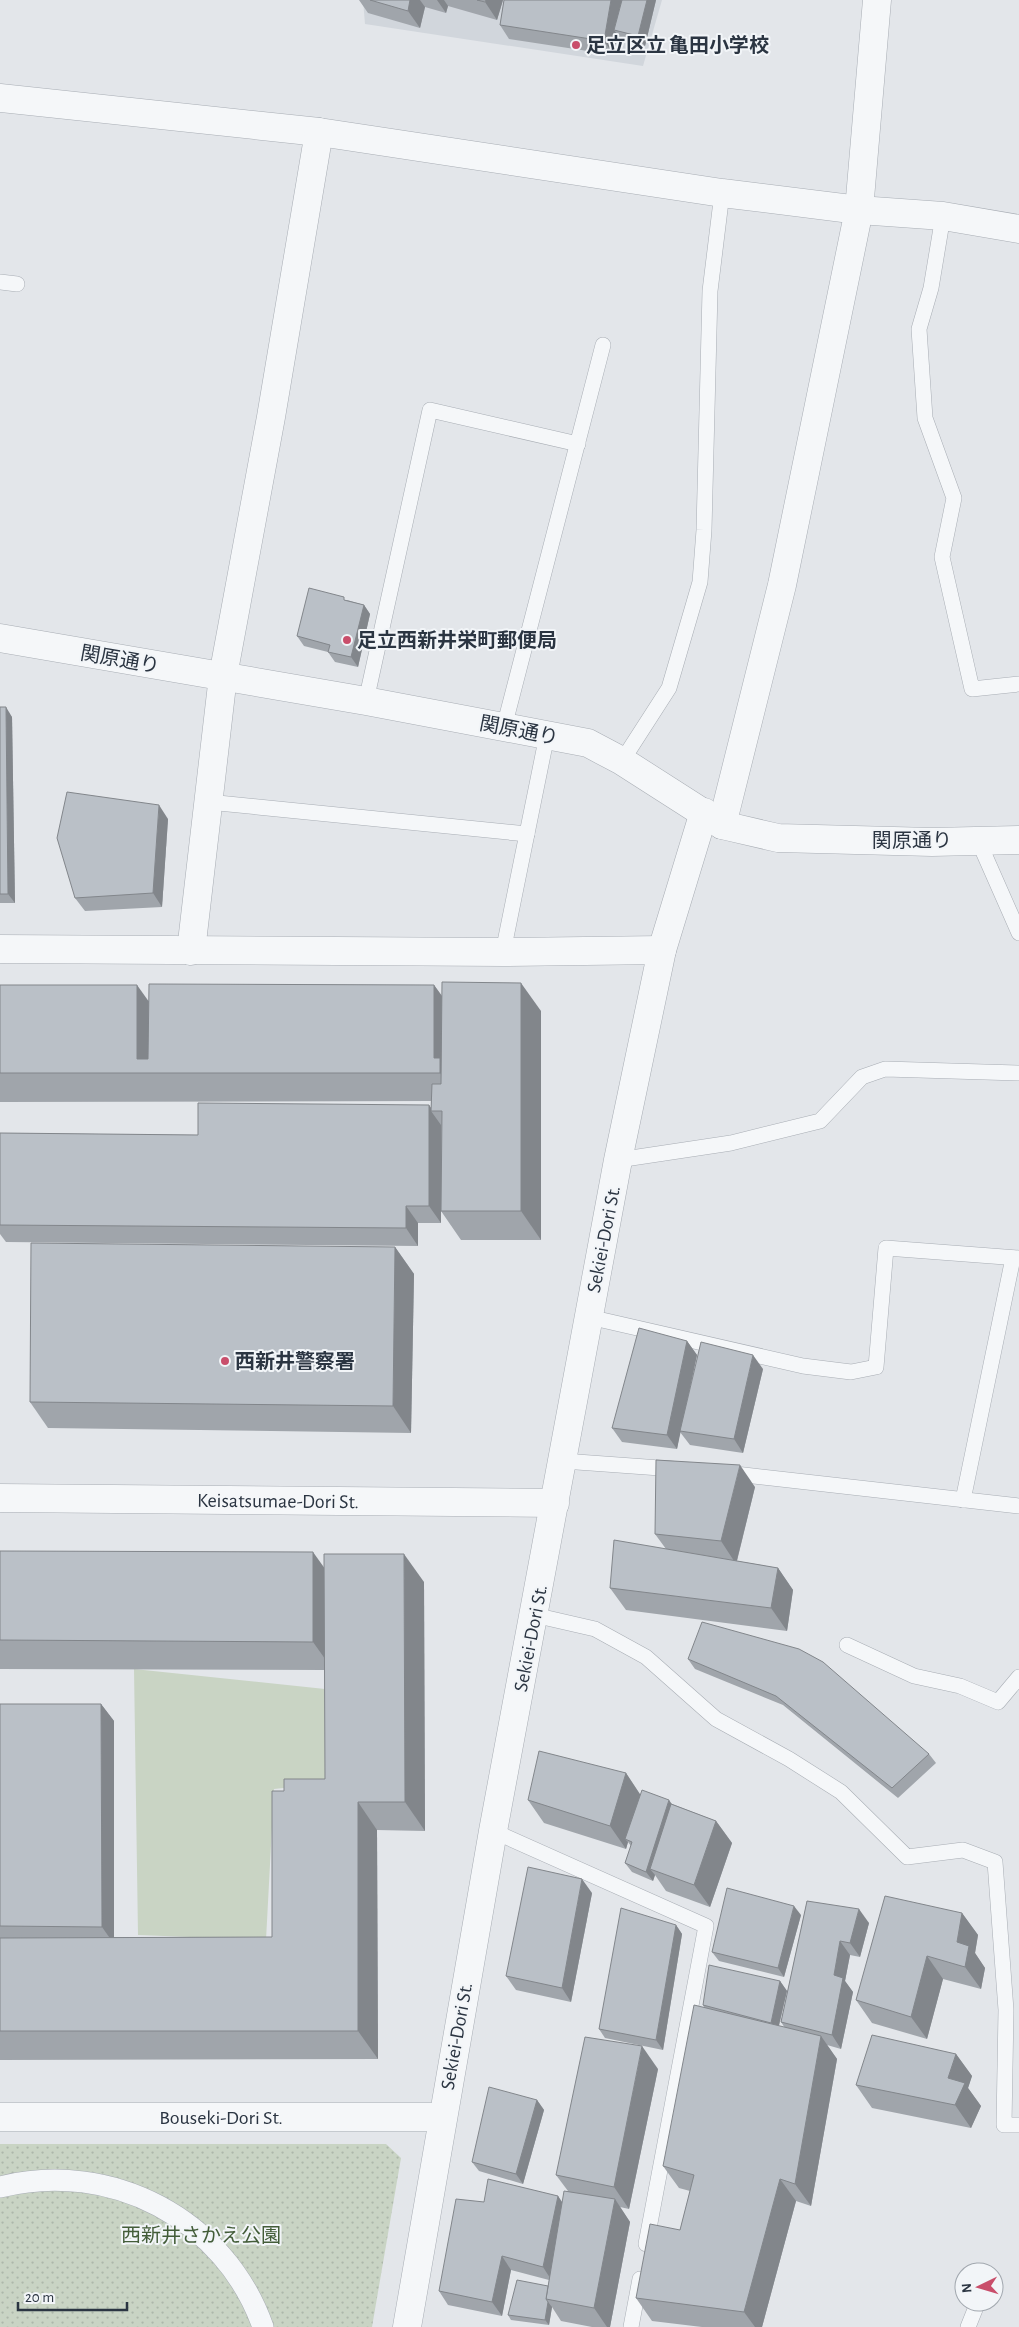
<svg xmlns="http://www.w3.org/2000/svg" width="1019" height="2327" viewBox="0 0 1019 2327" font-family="'Alegreya Sans','Noto Sans JP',sans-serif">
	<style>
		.built { fill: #d1d6dc }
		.park { fill: url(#park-dots) }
		.garden { fill: #c9d4c4 }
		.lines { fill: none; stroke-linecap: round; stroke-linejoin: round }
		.service-casing { stroke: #a8adb4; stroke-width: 16 }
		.pedestrian-casing { stroke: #a8adb4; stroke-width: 22 }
		.minor-casing { stroke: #a8adb4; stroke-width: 29 }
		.tertiary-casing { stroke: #a8adb4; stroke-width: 29 }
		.service { stroke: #f5f7f9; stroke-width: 15 }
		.pedestrian { stroke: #f5f7f9; stroke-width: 21 }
		.minor { stroke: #f5f7f9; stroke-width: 28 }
		.tertiary { stroke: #f5f7f9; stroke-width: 28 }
		.wall { fill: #a0a5ab }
		.shaded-wall { fill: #82868b }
		.building { fill: #bac0c7; stroke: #82868b }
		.poi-dot { fill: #c94e6b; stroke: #f2f5f8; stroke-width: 2 }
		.labels { text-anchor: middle; stroke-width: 4; stroke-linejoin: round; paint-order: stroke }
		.poi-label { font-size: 20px; font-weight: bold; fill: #2b3542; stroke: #f2f5f8; text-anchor: start }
		.street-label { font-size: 20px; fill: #2b3542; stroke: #f2f5f8 }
		.park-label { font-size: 20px; fill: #435d39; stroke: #f2f5f8 }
	</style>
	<defs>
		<pattern id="park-dots" width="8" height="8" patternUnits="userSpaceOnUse" patternTransform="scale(1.25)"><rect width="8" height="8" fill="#c9d4c4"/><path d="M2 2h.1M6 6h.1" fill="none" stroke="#adb7aa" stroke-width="1.8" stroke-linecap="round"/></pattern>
	</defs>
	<rect width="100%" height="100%" fill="#e3e6ea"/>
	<!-- built -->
	<polygon class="built" points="363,0 662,0 643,66 365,24"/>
	<!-- park -->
	<polygon class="park" points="0,2144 386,2144 401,2158 372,2327 0,2327"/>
	<!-- garden -->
	<polygon class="garden" points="134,1669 325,1689 329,1783 274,1789 266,1940 138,1935"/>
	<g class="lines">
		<defs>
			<g id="service">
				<polyline points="943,216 931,288 919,329 925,418 954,498 942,557 972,689 1019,684"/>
				<polyline points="0,282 17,284"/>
				<polyline points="366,701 430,410 578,444"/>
				<polyline points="504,727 603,345"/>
				<polyline points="622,761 669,688 700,582 704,530 710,291 722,193"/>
				<polyline points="208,802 527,834"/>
				<polyline points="978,840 1019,933"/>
				<polyline points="503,952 547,735"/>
				<polyline points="618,1160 731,1143 820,1121 862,1077 885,1069 1019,1073"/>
				<polyline points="589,1317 803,1366 851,1372 876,1367 886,1248 1019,1258"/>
				<polyline points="563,1461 674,1469"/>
				<polyline points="727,1473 1019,1506"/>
				<polyline points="963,1500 1013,1258"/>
				<polyline points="534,1615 595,1629 646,1657 716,1719 789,1759 841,1792 907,1857 963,1850 995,1862 1006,2010 1004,2125 1019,2125"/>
				<polyline points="847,1645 914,1676 960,1686 998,1702 1019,1677"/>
				<polyline points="493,1831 706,1926 646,2244"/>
				<polyline points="631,2327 640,2279"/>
				<polyline points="968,2327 978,2302"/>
			</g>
			<path id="pedestrian" d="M0,2187C111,2159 225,2219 263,2327"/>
			<g id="minor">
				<polyline points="0,98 319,132 722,193 859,210 943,216 1019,229"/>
				<polyline points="0,638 366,701 588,743 622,761 722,825 778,838 932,842 1019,840"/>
				<polyline points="722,825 782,585 859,210 877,0"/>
				<polyline points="662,950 704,812"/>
				<polyline points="191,951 223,676 271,417 319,132"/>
				<path id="s1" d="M0,2117H442"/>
			</g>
			<g id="tertiary">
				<polyline points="0,949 503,952 662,950 618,1160 493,1831 407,2327"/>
				<path id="s2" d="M0,1498L555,1503"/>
			</g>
		</defs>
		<!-- service casing -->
		<use href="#service" class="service-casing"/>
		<!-- pedestrian casing -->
		<use href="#pedestrian" class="pedestrian-casing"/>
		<!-- minor casing -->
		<use href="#minor" class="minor-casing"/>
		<!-- tertiary casing -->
		<use href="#tertiary" class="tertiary-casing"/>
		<!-- service -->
		<use href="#service" class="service"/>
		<!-- pedestrian -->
		<use href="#pedestrian" class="pedestrian"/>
		<!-- minor -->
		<use href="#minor" class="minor"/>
		<!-- tertiary -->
		<use href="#tertiary" class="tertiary"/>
	</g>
	<!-- wall -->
	<g class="wall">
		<polygon points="359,0 503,0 497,20 448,6 446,13 425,7 420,28 368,13"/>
		<polygon points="504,0 656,0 645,46 621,40 617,34 614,55 509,39 500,25"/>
		<polygon points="347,600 364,605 370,614 358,667 335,662 328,652 304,646 297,636"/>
		<polygon points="0,707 12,717 15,903 0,903"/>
		<polygon points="168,819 162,907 85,911 75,898"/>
		<polygon points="0,985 149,1001 434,985 442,996 541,1011 541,1240 461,1240 441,1211 441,1125 441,1223 418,1223 418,1246 6,1242 0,1234 0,1133 198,1135 429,1105 431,1108 431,1101 0,1102"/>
		<polygon points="395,1247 414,1274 411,1433 48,1428 30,1402"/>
		<polygon points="687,1341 697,1355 685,1412 763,1369 743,1453 690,1445 680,1432 677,1449 622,1442 612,1428"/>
		<polygon points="755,1487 737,1561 778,1568 793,1590 787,1631 626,1610 610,1588 666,1549 655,1534"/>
		<polygon points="0,1551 324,1568 424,1582 425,1831 377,1830 378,2059 0,2060 0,1704 101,1704 114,1721 114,1937 272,1937 284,1791 325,1779 325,1670 0,1669"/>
		<polygon points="688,1659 929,1754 936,1763 898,1798 783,1705 695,1669"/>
		<polygon points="626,1773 640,1794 672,1804 716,1821 732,1843 710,1907 666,1891 655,1875 653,1881 632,1872 625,1863 631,1846 628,1842 626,1849 544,1823 528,1800"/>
		<polygon points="592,1893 571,2002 516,1990 506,1976"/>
		<polygon points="807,1901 869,1923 860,1957 850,1955 845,1981 853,1992 841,2049 827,2045 837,2059 811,2206 796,2201 762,2327 702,2327 652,2321 636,2298 680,2230 690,2191 679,2188 663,2166 704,2007 703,2005 780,1981 787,1991 779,2026 785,2028 781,2022"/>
		<polygon points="962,1913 978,1935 975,1953 985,1968 981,1989 943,1979 927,2039 872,2023 856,2000"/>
		<polygon points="801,1915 784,1977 719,1961 712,1952"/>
		<polygon points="676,1925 682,1934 663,2050 605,2038 599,2029"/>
		<polygon points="956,2054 972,2076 968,2088 981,2106 971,2128 872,2108 856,2085"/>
		<polygon points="658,2069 629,2209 620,2207 630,2222 610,2327 592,2327 561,2321 552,2307 549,2325 511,2320 508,2315 548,2286 549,2280 511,2270 502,2316 448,2305 439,2291 484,2202 558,2196 562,2202 568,2191 556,2175"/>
		<polygon points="537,2100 544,2110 523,2184 479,2171 472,2162"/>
	</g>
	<!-- shaded-wall -->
	<g class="shaded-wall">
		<polygon points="410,0 420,0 425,7 420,28 408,11"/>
		<polygon points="437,0 444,0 448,6 446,13"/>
		<polygon points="486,0 503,0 497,20 485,2"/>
		<polygon points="611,0 622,0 614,30 617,34 614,55 604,41"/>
		<polygon points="647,0 656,0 645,46 638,36"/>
		<polygon points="364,605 370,614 358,667 351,657"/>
		<polygon points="6,707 12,717 15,903 8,894"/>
		<polygon points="159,805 168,819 162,907 153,893"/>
		<polygon points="521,983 541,1011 541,1240 521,1211"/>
		<polygon points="137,985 157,1013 157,1073 137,1059"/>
		<polygon points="434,985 454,1013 460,1101 440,1073 434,1058"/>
		<polygon points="429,1105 433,1111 431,1111 441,1125 441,1223 429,1206"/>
		<polygon points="406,1206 418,1223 418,1246 406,1228"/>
		<polygon points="395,1247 414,1274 411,1433 393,1406"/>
		<polygon points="687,1341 697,1355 677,1449 667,1435"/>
		<polygon points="753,1355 763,1369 743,1453 734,1439"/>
		<polygon points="740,1465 755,1487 736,1564 721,1541"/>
		<polygon points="313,1552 333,1580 333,1670 313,1642"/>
		<polygon points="404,1554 424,1582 425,1831 405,1802"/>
		<polygon points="778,1568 793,1590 787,1631 771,1608"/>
		<polygon points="101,1704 114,1721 114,1944 102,1927"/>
		<polygon points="626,1773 641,1796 625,1839 628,1842 626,1849 610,1826"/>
		<polygon points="669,1800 676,1810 650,1869 655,1875 653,1881 646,1872"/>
		<polygon points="358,1802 377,1830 378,2059 358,2031"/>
		<polygon points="716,1821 732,1843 710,1907 694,1885"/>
		<polygon points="582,1879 592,1893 571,2002 562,1988"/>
		<polygon points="794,1906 801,1915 784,1977 778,1968"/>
		<polygon points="859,1909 869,1923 860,1957 850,1943"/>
		<polygon points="962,1913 978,1935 975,1953 985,1968 981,1989 965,1967 957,1942"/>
		<polygon points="676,1925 682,1934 663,2050 656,2040"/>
		<polygon points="840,1941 850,1955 845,1981 853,1992 841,2049 832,2035 834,1975"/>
		<polygon points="927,1956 943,1979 927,2039 911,2017"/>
		<polygon points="780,1981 787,1991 777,2033 771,2023"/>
		<polygon points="821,2036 837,2059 811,2206 795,2184"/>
		<polygon points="642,2046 658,2069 629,2209 614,2187"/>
		<polygon points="956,2054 972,2076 968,2088 981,2106 971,2128 955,2105 948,2078"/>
		<polygon points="537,2100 544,2110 523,2184 516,2174"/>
		<polygon points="780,2179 796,2201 762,2327 755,2327 744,2312"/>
		<polygon points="558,2196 567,2210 552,2281 543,2267"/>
		<polygon points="615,2199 630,2222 610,2327 607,2327 594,2308"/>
		<polygon points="502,2256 511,2270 502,2316 492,2302"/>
		<polygon points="548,2302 552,2307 549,2325 545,2320"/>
	</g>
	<!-- building -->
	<g class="building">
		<polygon points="370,0 410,0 408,11"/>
		<polygon points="477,0 486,0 485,2"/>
		<polygon points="504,0 611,0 604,41 500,25"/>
		<polygon points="622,0 647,0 638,36 614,30"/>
		<polygon points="309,588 344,597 344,600 364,605 351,657 328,652 330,645 297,636"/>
		<polygon points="0,707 6,707 8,894 0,894"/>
		<polygon points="67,792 159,805 153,893 75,898 57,838"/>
		<polygon points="442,982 521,983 521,1211 441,1211 442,1111 431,1111 432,1084 441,1084"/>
		<polygon points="149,984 434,985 434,1058 440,1058 440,1073 0,1073 0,985 137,985 137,1059 148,1059"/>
		<polygon points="198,1103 429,1105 429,1206 406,1206 406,1228 0,1225 0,1133 198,1135"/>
		<polygon points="31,1243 395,1247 393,1406 30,1402"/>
		<polygon points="639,1328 687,1341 667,1435 612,1428"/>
		<polygon points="701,1342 753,1355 734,1439 680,1431"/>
		<polygon points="656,1460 740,1465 721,1541 655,1534"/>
		<polygon points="614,1540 778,1568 771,1608 610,1588"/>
		<polygon points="0,1551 313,1552 313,1642 0,1640"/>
		<polygon points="324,1554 404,1554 405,1802 358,1802 358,2031 0,2031 0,1938 272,1937 272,1791 284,1791 284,1779 325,1779"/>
		<polygon points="702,1622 799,1649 823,1662 929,1754 892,1788 776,1696 688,1659"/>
		<polygon points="0,1704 101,1704 102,1927 0,1926"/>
		<polygon points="539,1751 626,1773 610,1826 528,1800"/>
		<polygon points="642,1790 669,1800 646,1872 625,1863 632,1842 625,1839"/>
		<polygon points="671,1804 716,1821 694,1885 650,1869"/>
		<polygon points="528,1867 582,1879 562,1988 506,1976"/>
		<polygon points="727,1888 794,1906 778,1968 712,1952"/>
		<polygon points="885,1896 962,1913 957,1942 969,1946 965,1967 927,1956 911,2017 856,2000"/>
		<polygon points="807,1901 859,1909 850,1943 840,1941 834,1975 843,1978 832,2035 781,2022"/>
		<polygon points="621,1908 676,1925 656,2040 599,2029"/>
		<polygon points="709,1965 780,1981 771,2023 703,2005"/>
		<polygon points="694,2005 821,2036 795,2184 780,2179 744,2312 636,2298 650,2224 680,2230 694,2175 663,2166"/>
		<polygon points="872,2035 956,2054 948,2078 965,2083 955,2105 856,2085"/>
		<polygon points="585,2037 642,2046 614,2187 556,2175"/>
		<polygon points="489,2087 537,2100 516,2174 472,2162"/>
		<polygon points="488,2179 558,2196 543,2267 502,2256 492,2302 439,2291 456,2199 484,2202"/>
		<polygon points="564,2191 615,2199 594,2308 546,2299"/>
		<polygon points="517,2280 548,2286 546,2299 548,2302 545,2320 508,2315"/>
	</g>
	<!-- markers -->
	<g class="poi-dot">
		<circle cx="576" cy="45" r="5"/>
		<circle cx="347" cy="640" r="5"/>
		<circle cx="225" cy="1361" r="5"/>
	</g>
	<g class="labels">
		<!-- poi labels -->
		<g class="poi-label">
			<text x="586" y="52">足立区立 亀田小学校</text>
			<text x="357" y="647">足立西新井栄町郵便局</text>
			<text x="235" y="1368">西新井警察署</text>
		</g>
		<!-- street labels -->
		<g class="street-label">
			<text transform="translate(120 659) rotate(10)" y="7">関原通り</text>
			<text transform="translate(519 730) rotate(11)" y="7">関原通り</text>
			<text x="912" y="847">関原通り</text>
			<text transform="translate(603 1239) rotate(-79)" y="7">Sekiei-Dori St.</text>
			<text dy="7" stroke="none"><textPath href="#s2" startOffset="278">Keisatsumae-Dori St.</textPath></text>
			<text transform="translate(530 1638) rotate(-79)" y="7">Sekiei-Dori St.</text>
			<text transform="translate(456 2036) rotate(-80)" y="7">Sekiei-Dori St.</text>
			<text dy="7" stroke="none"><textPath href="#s1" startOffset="221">Bouseki-Dori St.</textPath></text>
		</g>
		<!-- park labels -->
		<g class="park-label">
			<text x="201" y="2242">西新井さかえ公園</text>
		</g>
	</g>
	<!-- north arrow -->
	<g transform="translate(979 2287) rotate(265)"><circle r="24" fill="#f2f5f8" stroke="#a2a8af"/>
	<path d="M0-4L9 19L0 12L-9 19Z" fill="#c94e6b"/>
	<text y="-8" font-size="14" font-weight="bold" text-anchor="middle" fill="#2b3542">N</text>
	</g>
	<!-- scale -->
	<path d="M18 2302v8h109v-8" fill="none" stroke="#2b3542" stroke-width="2.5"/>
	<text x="25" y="2302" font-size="15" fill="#2b3542" stroke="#f2f5f8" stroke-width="4" paint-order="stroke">20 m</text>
</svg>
